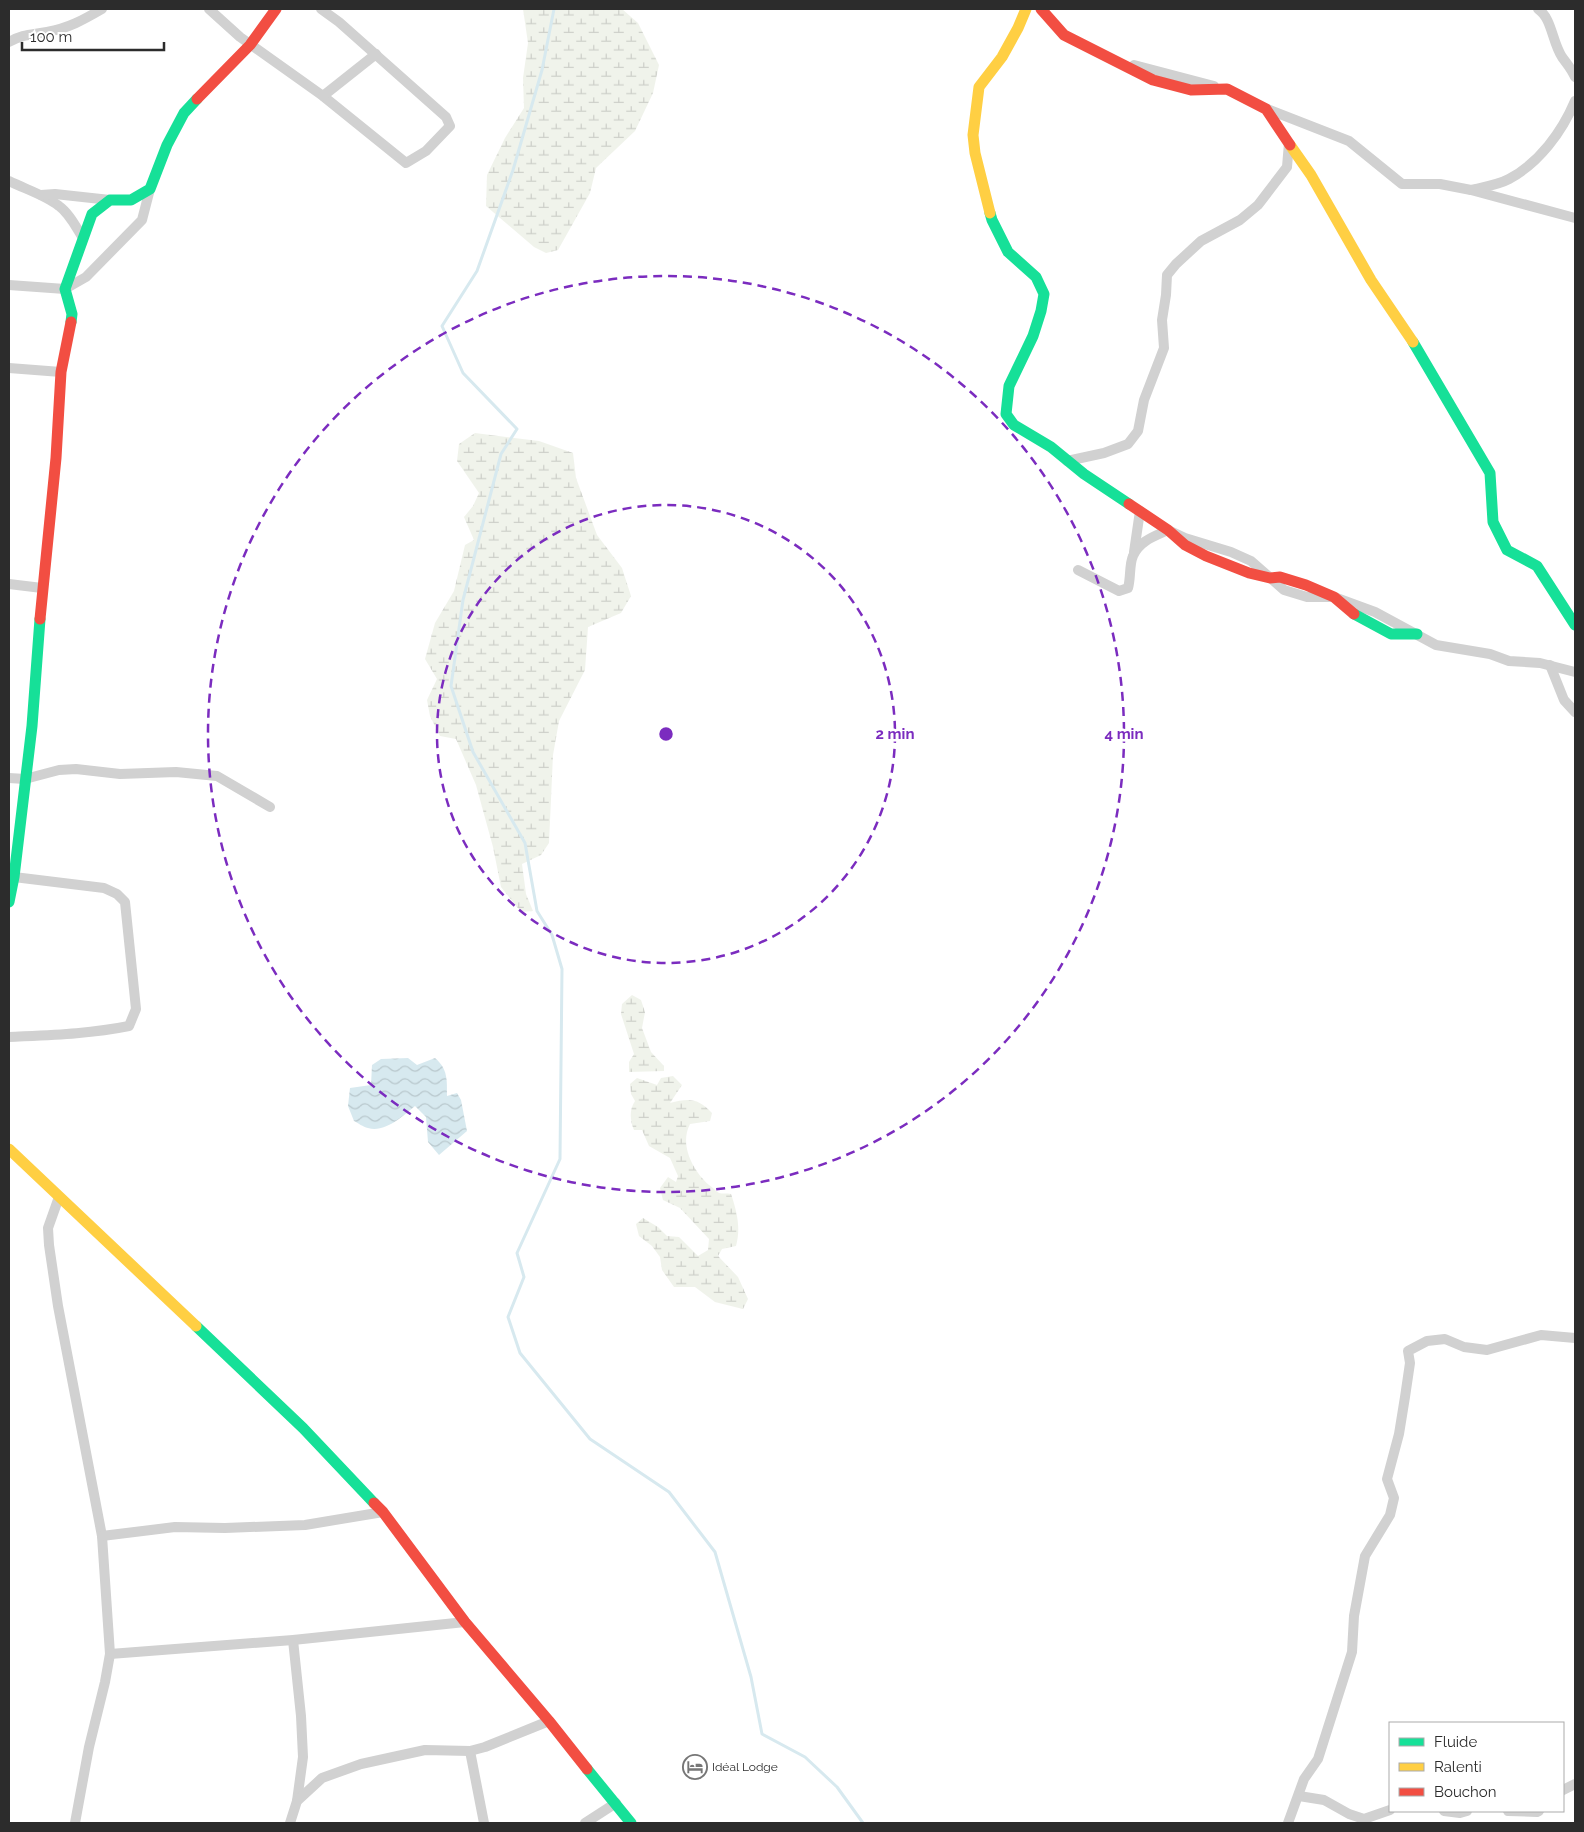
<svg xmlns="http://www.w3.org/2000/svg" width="1584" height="1832" viewBox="0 0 1584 1832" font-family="Raleway,sans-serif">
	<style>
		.wetland { fill: url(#wetland-marsh) }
		.water { fill: url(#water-waves) }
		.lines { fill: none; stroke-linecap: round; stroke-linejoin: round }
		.stream { stroke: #d7e9ef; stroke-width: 3 }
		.street { stroke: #d1d1d1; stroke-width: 10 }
		.fast { stroke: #16e098; stroke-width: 11 }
		.slow { stroke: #ffcf43; stroke-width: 11 }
		.jam { stroke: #f24e42; stroke-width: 11 }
		.ring { fill: none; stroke: #7b2cbf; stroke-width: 2.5; stroke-dasharray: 9 6 }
		.labels { text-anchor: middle; stroke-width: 5; stroke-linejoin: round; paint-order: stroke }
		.poi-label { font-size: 12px; fill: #2c2c2c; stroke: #fff; text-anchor: start }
		.centre { fill: #7b2cbf; stroke: #fff; stroke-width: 2.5 }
		.ring-label { font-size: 15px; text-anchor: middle; font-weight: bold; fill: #7b2cbf; stroke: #fff; stroke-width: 5; stroke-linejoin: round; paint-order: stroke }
	</style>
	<defs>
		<pattern id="wetland-marsh" width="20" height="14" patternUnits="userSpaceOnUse" patternTransform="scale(1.25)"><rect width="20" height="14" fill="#f0f3eb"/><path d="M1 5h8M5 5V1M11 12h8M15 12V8" fill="none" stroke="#ced0ca"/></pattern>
		<pattern id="water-waves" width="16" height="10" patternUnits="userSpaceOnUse" patternTransform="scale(1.25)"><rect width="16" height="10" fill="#d7e9ef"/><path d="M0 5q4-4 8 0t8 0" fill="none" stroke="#b9c8cd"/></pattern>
	</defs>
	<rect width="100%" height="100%" fill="#fff"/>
	<!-- wetland -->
	<g class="wetland">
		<polygon points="523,9 622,9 638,23 659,65 653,93 635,131 596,168 590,193 558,250 546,253 534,247 486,206 487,175 505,138 524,108 523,78 528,43"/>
		<polygon points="475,433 539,441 573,453 576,478 597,535 622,568 631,596 621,613 588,627 585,670 559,721 553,755 549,843 541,855 522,864 526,894 533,911 521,912 501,887 493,847 476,785 456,739 440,736 430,716 427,700 437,679 425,659 435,623 454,591 465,545 474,540 464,517 473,506 479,493 457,461 459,444"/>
		<polygon points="632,995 641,1000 645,1012 642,1028 651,1052 664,1066 664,1071 629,1072 629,1062 634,1054 621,1014 622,1004"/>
		<path d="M673,1076L682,1085L670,1103C689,1098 698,1098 712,1113L710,1121L690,1124C679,1145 693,1171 709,1185C712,1187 716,1191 719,1193C722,1194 727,1193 731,1194C737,1212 741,1228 736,1246L722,1249L718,1256L738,1277L748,1299L743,1309L715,1302L695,1287H674L662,1270L660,1257L652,1246L639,1236L636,1224L643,1218L658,1227L667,1236L679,1237L698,1256L708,1250L709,1239L680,1208L663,1200L660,1188L668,1177L676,1182L678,1176L670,1158L649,1146L642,1130H634C630,1120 629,1110 635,1101L631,1094L630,1084L637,1078L657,1085L661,1078Z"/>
	</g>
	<!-- water -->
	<path class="water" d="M408,1058L417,1065L435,1058C448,1069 447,1080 447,1096L457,1093L461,1100L467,1131L439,1155L428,1142L426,1117L415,1106C403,1116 385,1133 368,1128C363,1127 358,1123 354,1121L348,1106L350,1088L371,1085L372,1065L381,1059Z"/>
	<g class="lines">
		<!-- stream -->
		<polyline class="stream" points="554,9 542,70 513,170 477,271 442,326 463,373 517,429 501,454 463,600 451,686 473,752 525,843 537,911 552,935 562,969 560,1159 517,1253 524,1277 508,1317 520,1353 590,1439 669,1492 715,1552 751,1677 762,1734 805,1757 837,1787 863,1823"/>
		<!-- street -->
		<g class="street">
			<polyline points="209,9 240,37 323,96 406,163 426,151 450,126 446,117 339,22 321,9"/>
			<path d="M1538,9C1552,18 1552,42 1562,57C1567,64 1571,68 1575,77"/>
			<path d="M9,42C23,34 31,35 47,32C69,28 83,20 102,9"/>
			<polyline points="1134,65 1214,86"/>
			<polyline points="323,96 376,54"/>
			<polyline points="1267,109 1349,141 1402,184 1440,184 1471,190 1575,218"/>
			<path d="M9,181C25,189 45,195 59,206C69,213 76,227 83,238"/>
			<path d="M1471,190C1483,187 1498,185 1509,179C1539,163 1562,132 1575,101"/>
			<polyline points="41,195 55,194 110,200"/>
			<polyline points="9,285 65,289 86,277 142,220 150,189"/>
			<polyline points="9,368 61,372"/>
			<polyline points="1067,461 1104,453 1128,444 1138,431 1144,400 1164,348 1162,320 1166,295 1167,275 1176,264 1201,241 1240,220 1258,205 1287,167 1289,143"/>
			<polyline points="1134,552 1140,511"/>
			<path d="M1078,570L1119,591L1128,588C1131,578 1129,565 1133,556C1139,541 1155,536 1168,530L1185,538L1231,552L1251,561L1284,590L1307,597H1334L1375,612L1436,645L1490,654L1509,661L1540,663L1575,672"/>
			<polyline points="9,584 42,588"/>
			<polyline points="1550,665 1564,700 1575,712"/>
			<polyline points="9,778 25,779 59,770 76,769 120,774 176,772 217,776 270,807"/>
			<path d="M9,1037C49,1035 89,1034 129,1026L136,1009L125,902L117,894L104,888L14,877"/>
			<polyline points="59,1197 48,1228 49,1245 58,1306 102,1536 110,1654 105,1682 89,1747 75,1823"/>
			<polyline points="102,1536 175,1527 225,1528 305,1525 383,1512"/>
			<polyline points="293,1640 301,1716 303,1757 297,1801"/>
			<polyline points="110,1654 293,1640 465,1622"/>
			<polyline points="470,1751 484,1823"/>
			<polyline points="1563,1790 1575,1784"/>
			<polyline points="1299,1796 1324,1800 1349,1814 1364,1819 1390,1810"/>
			<polyline points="1444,1811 1460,1813 1467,1811"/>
			<polyline points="1508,1811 1537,1812 1539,1811"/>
			<polyline points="290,1823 297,1801 322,1778 361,1764 425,1750 470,1751 485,1747 549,1721"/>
			<polyline points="585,1823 616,1803"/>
			<polyline points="1288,1823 1304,1779 1318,1759 1352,1652 1354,1616 1365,1556 1390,1515 1394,1498 1387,1479 1399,1434 1405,1397 1410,1363 1408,1351 1427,1341 1445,1339 1464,1347 1487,1350 1541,1335 1575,1338"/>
		</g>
		<!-- fast -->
		<g class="fast">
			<polyline points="990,213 992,220 1008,252 1036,277 1044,294 1041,311 1033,336 1009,386 1006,414 1014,425 1051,447 1084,474 1129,504"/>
			<polyline points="71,322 72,314 65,289 92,214 110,200 131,200 150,189 167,145 184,113 197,99"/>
			<polyline points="1413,342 1490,473 1493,522 1507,550 1537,566 1575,625"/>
			<polyline points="1354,614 1391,634 1417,634"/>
			<polyline points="9,902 14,877 32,726 40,619"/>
			<polyline points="196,1326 303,1428 374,1503"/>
			<polyline points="587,1769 631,1823"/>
		</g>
		<!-- slow -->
		<g class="slow">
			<polyline points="1290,145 1311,175 1371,280 1413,342"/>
			<polyline points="990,213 975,153 973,135 979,87 1002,57 1018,28 1026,9"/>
			<polyline points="9,1149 196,1326"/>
		</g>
		<!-- jam -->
		<g class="jam">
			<polyline points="1041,9 1064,35 1153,80 1191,90 1227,89 1266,109 1290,145"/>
			<polyline points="197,99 250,45 276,9"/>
			<polyline points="1129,504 1168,530 1185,545 1206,556 1249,573 1270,578 1280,577 1306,585 1334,597 1354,614"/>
			<polyline points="40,619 56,458 61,372 71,322"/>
			<polyline points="374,1503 383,1512 465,1622 549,1721 587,1769"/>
		</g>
	</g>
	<!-- distance rings -->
	<g class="ring">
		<circle cx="666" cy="734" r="229"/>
		<circle cx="666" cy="734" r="458"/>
	</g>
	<!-- icons -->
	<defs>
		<symbol id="hotel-ring" viewBox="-11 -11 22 22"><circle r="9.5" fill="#fff" stroke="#767676" stroke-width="1.5"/><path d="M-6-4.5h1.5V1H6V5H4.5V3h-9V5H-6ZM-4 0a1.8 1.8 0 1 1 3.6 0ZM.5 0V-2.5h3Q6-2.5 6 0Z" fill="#767676"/></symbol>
	</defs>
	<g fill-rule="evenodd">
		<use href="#hotel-ring" x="681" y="1753" width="28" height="28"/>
	</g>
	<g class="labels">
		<!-- poi labels -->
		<g class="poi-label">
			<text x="712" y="1771">Idéal Lodge</text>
		</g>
	</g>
	<circle cx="666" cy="734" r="8" class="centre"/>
	<g class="ring-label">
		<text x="895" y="739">2 min</text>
		<text x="1124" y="739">4 min</text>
	</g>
	<!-- border -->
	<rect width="1584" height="1832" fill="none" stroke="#2c2c2c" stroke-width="20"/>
	<!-- legend -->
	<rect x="1389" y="1722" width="175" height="90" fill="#ffffff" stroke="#ababab"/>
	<rect x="1399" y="1738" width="25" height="8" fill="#16e098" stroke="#ababab"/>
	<text x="1434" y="1747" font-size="15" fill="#2c2c2c">Fluide</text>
	<rect x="1399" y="1763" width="25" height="8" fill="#ffcf43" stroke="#ababab"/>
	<text x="1434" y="1772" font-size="15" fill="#2c2c2c">Ralenti</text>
	<rect x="1399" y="1788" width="25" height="8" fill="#f24e42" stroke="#ababab"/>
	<text x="1434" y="1797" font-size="15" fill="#2c2c2c">Bouchon</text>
	<!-- scale -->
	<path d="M22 42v8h142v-8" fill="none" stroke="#2c2c2c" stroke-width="2.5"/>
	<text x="30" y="42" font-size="15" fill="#2c2c2c" stroke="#ffffff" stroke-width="4" paint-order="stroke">100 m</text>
</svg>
